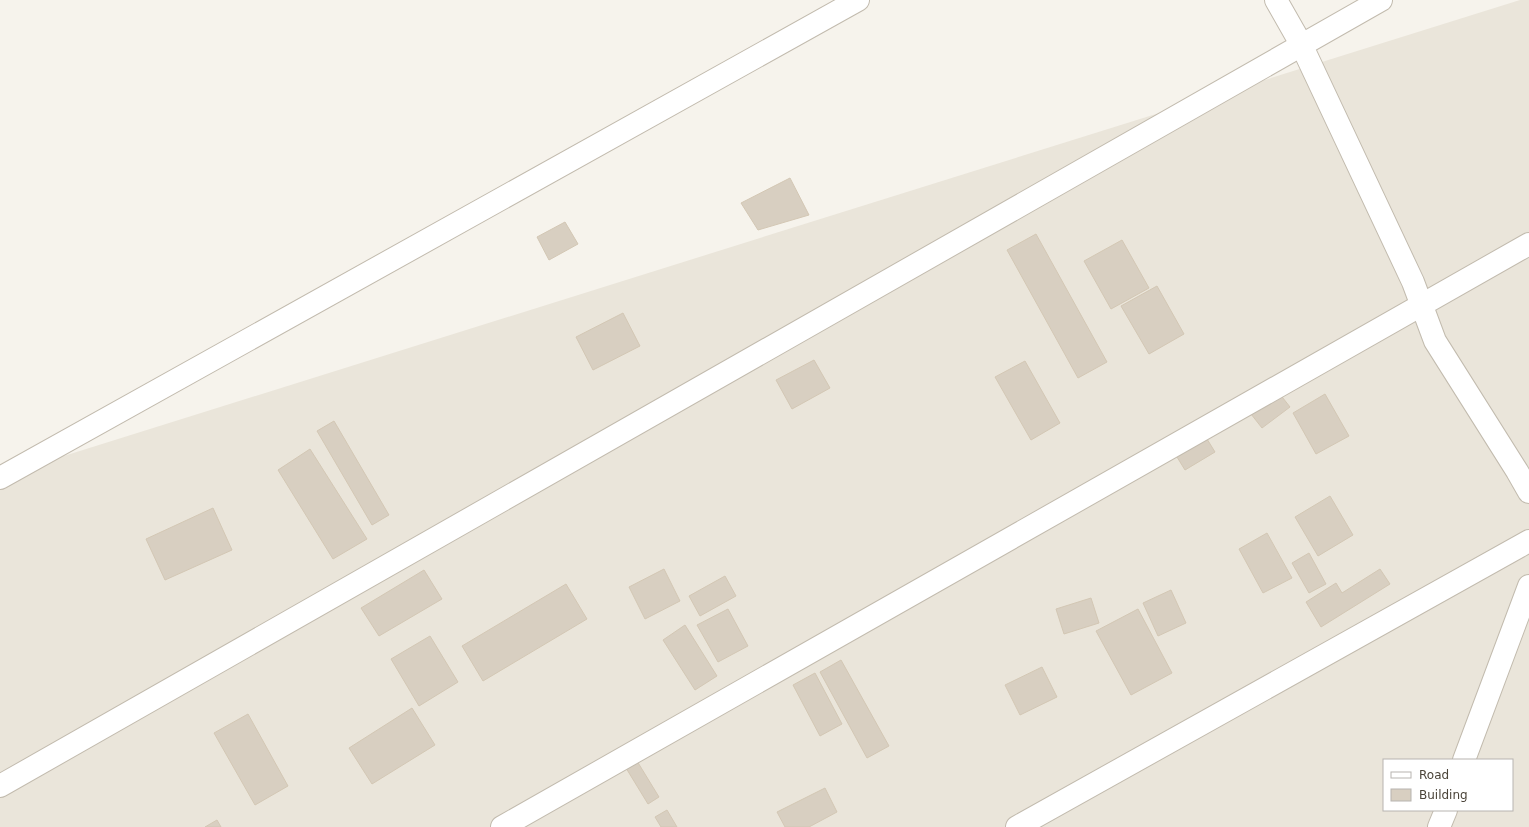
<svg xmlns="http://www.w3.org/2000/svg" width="1529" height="827" viewBox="0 0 1529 827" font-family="'DejaVu Sans',sans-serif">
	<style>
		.residential { fill: #eae5da; fill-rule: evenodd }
		.building { fill: #d8cfc1; stroke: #d3c7b4 }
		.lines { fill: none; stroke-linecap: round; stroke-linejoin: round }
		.minor-casing { stroke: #c2bbae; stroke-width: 24 }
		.minor { stroke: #fff; stroke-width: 22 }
	</style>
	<rect width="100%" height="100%" fill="#f6f3ec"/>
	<!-- residential -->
	<path class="residential" d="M1520,0H1529V827H0V476ZM1384,760H1512V810H1384Z"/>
	<!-- building -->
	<g class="building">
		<polygon points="790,178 809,215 758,230 741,203"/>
		<polygon points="565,222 578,244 549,260 537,237"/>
		<polygon points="1036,234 1107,362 1078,378 1007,250"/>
		<polygon points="1122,240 1149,288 1111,309 1084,261"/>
		<polygon points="1157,286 1184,334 1149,354 1121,306"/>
		<polygon points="623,313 640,346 593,370 576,337"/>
		<polygon points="814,360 830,388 792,409 776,380"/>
		<polygon points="1025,361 1060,423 1031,440 995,377"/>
		<polygon points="1279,393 1290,407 1262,428 1251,414"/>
		<polygon points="1325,394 1349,436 1316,454 1293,413"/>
		<polygon points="334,421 389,515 372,525 317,431"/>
		<polygon points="1207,439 1215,452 1185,470 1177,457"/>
		<polygon points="310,449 367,539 333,559 278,470"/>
		<polygon points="1330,496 1353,535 1318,556 1295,517"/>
		<polygon points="213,508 232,550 165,580 146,539"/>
		<polygon points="1267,533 1292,578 1263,593 1239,549"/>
		<polygon points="1309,553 1326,584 1309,593 1292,563"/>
		<polygon points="664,569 680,601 645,619 629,587"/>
		<polygon points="1380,569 1390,584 1321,627 1306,602 1336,583 1342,593"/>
		<polygon points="424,570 442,599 379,636 361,608"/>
		<polygon points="725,576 736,596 700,616 689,596"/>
		<polygon points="566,584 587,619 483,681 462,646"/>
		<polygon points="1171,590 1186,623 1158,636 1143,603"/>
		<polygon points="1091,598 1099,623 1064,634 1056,609"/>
		<polygon points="728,609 748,646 718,662 697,625"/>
		<polygon points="1138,609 1172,673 1131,695 1096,631"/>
		<polygon points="685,625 717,676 695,690 663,640"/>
		<polygon points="430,636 458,682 419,706 391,659"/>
		<polygon points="841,660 889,746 867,758 820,672"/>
		<polygon points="1042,667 1057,697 1020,715 1005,685"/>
		<polygon points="815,673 842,724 820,736 793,685"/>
		<polygon points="412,708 435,745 372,784 349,748"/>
		<polygon points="248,714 288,786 255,805 214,733"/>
		<polygon points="637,761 659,797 648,804 626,768"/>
		<polygon points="825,788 837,812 809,827 785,827 777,812"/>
		<polygon points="667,810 677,827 661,827 655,817"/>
		<polygon points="217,820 221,827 205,827"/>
	</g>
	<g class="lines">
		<defs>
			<g id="minor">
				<polyline points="1276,0 1301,44 1413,282 1435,341 1517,471 1529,492"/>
				<polyline points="0,478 858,0"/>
				<polyline points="1464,760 1529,586"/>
				<polyline points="0,786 1381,0"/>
				<polyline points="502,827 1529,244"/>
				<polyline points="1017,827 1529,541"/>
				<polyline points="1439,827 1446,810"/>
			</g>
		</defs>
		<!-- minor casing -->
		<use href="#minor" class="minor-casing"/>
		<!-- minor -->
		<use href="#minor" class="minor"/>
	</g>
	<!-- legend -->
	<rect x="1383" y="759" width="130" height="52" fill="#ffffff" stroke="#b7b4b0"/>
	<rect x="1391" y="772" width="20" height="6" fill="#ffffff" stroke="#b7b4b0"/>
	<text x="1419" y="779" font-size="12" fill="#4b4439">Road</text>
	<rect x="1391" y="789" width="20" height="12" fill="#d8cfc1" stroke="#b7b4b0"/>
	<text x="1419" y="799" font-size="12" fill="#4b4439">Building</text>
</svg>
